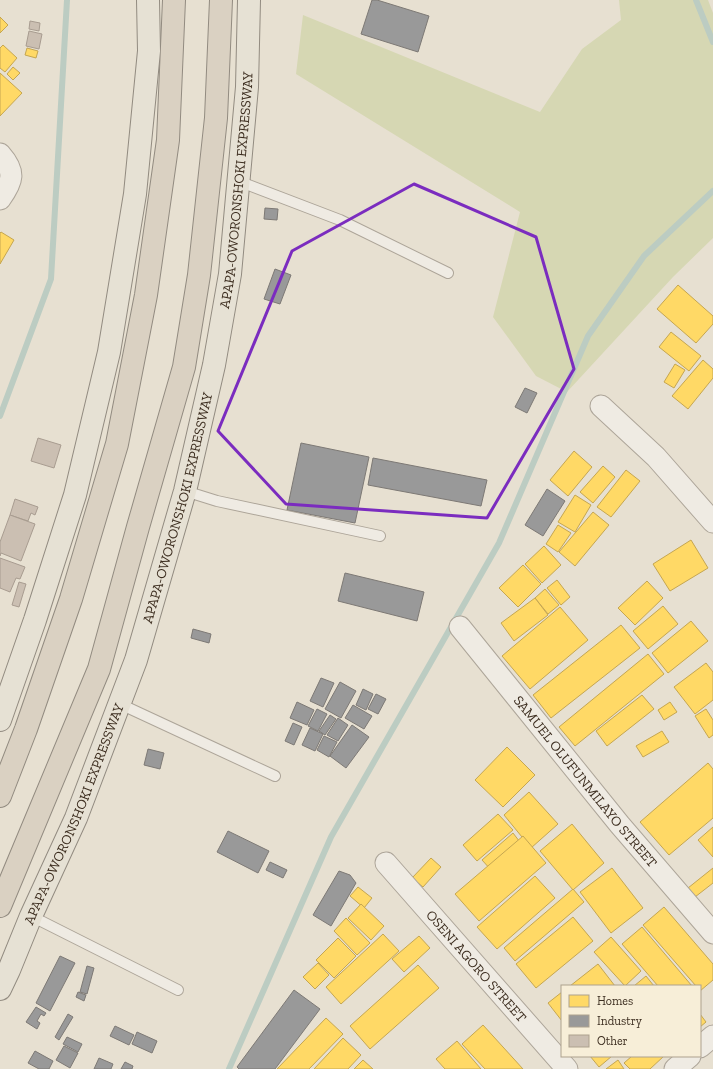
<svg xmlns="http://www.w3.org/2000/svg" width="713" height="1069" viewBox="0 0 713 1069" font-family="'Zilla Slab',serif">
	<style>
		.green { fill: #d6d7b3 }
		.homes { fill: #ffd966; stroke: #c5a651 }
		.industry { fill: #999; stroke: #7d7975 }
		.lines { fill: none; stroke-linecap: round; stroke-linejoin: round }
		.stream { stroke: #bcccc2; stroke-width: 6 }
		.building { fill: #cbbfb2; stroke: #a89c90 }
		.service-casing { stroke: #ada599; stroke-width: 12 }
		.minor-casing { stroke: #ada599; stroke-width: 23 }
		.primary-casing { stroke: #928b80; stroke-width: 24 }
		.motorway-casing { stroke: #928b80; stroke-width: 24 }
		.service { stroke: #efebe3; stroke-width: 10 }
		.minor { stroke: #efebe3; stroke-width: 21 }
		.primary { stroke: #e6e1d4; stroke-width: 22 }
		.motorway { stroke: #dad1c2; stroke-width: 22 }
		.marked { fill: none; stroke: #7b2cbf; stroke-width: 3; stroke-linejoin: round }
		.labels { text-anchor: middle; stroke-width: 4; stroke-linejoin: round; paint-order: stroke }
		.street-label { font-size: 14px; fill: #3d2e20; stroke: #f7eed8 }
	</style>
	<rect width="100%" height="100%" fill="#e7e0d1"/>
	<!-- green -->
	<polygon class="green" points="619,0 708,0 713,13 713,238 673,277 567,392 536,376 493,317 520,212 296,74 303,15 540,112 582,49 621,20"/>
	<!-- homes -->
	<g class="homes">
		<polygon points="0,17 8,25 0,33"/>
		<polygon points="3,45 17,58 5,72 0,68 0,48"/>
		<polygon points="27,48 38,51 36,58 25,55"/>
		<polygon points="13,67 20,73 13,80 7,74"/>
		<polygon points="0,73 22,93 0,116"/>
		<polygon points="1,232 14,240 0,264 0,233"/>
		<polygon points="678,285 713,316 713,324 696,343 657,309"/>
		<polygon points="671,332 701,356 689,371 659,347"/>
		<polygon points="703,360 713,369 713,378 688,409 672,396"/>
		<polygon points="675,364 685,370 674,388 664,382"/>
		<polygon points="574,451 592,467 568,496 550,480"/>
		<polygon points="603,466 615,477 593,503 580,492"/>
		<polygon points="626,470 640,481 611,517 597,507"/>
		<polygon points="575,495 591,505 575,532 558,522"/>
		<polygon points="593,512 609,525 575,566 559,552"/>
		<polygon points="558,525 571,533 558,552 546,544"/>
		<polygon points="691,540 708,568 670,591 653,564"/>
		<polygon points="544,546 561,565 542,583 525,564"/>
		<polygon points="523,565 541,584 518,607 499,588"/>
		<polygon points="557,580 570,597 561,605 547,588"/>
		<polygon points="647,581 663,598 635,625 618,608"/>
		<polygon points="545,589 559,605 548,614 535,598"/>
		<polygon points="535,598 548,615 514,641 501,623"/>
		<polygon points="663,606 678,624 648,649 633,631"/>
		<polygon points="560,607 588,640 530,689 502,656"/>
		<polygon points="691,621 708,641 668,673 652,653"/>
		<polygon points="621,625 640,648 551,718 533,695"/>
		<polygon points="648,654 664,674 575,746 559,727"/>
		<polygon points="706,663 713,672 713,700 695,714 674,687"/>
		<polygon points="642,695 654,709 607,746 596,731"/>
		<polygon points="670,702 677,712 664,720 658,710"/>
		<polygon points="706,709 713,720 713,735 709,738 695,716"/>
		<polygon points="662,731 669,742 643,757 636,746"/>
		<polygon points="507,747 535,775 503,807 475,780"/>
		<polygon points="708,763 713,769 713,818 669,855 640,822"/>
		<polygon points="529,792 558,824 531,848 504,815"/>
		<polygon points="498,814 513,830 477,861 463,845"/>
		<polygon points="572,824 604,863 573,890 540,851"/>
		<polygon points="713,827 713,857 698,840"/>
		<polygon points="513,833 523,846 492,871 482,860"/>
		<polygon points="523,836 546,863 479,921 455,894"/>
		<polygon points="431,858 441,867 423,887 412,878"/>
		<polygon points="612,868 643,908 611,933 580,892"/>
		<polygon points="713,868 713,883 695,897 688,888"/>
		<polygon points="535,876 555,898 497,949 477,927"/>
		<polygon points="358,887 372,898 364,908 350,896"/>
		<polygon points="573,889 584,902 515,961 504,948"/>
		<polygon points="361,904 384,926 371,940 348,918"/>
		<polygon points="664,907 713,964 713,980 700,991 700,986 696,986 643,925"/>
		<polygon points="573,917 593,941 536,988 516,964"/>
		<polygon points="346,918 370,943 357,955 334,931"/>
		<polygon points="642,927 692,986 658,986 622,944"/>
		<polygon points="383,934 399,951 341,1004 326,987"/>
		<polygon points="419,936 430,948 404,972 392,959"/>
		<polygon points="611,937 641,971 625,986 594,952"/>
		<polygon points="338,938 356,956 334,978 316,960"/>
		<polygon points="318,963 329,975 315,989 303,977"/>
		<polygon points="598,964 615,986 570,986"/>
		<polygon points="418,965 439,988 370,1049 350,1026"/>
		<polygon points="646,976 654,986 634,986"/>
		<polygon points="562,992 562,1021 548,1003"/>
		<polygon points="700,1014 706,1022 700,1027"/>
		<polygon points="326,1018 343,1034 309,1069 277,1069"/>
		<polygon points="483,1025 523,1069 485,1069 462,1044"/>
		<polygon points="343,1038 361,1055 348,1069 314,1069"/>
		<polygon points="457,1041 481,1069 445,1069 436,1059"/>
		<polygon points="590,1056 612,1056 599,1067"/>
		<polygon points="632,1056 664,1056 650,1069 630,1069 624,1063"/>
		<polygon points="363,1060 373,1069 354,1069"/>
		<polygon points="618,1060 624,1069 606,1069"/>
	</g>
	<!-- industry -->
	<g class="industry">
		<polygon points="372,0 377,0 429,16 418,52 361,34"/>
		<polygon points="265,208 278,209 277,220 264,219"/>
		<polygon points="275,269 291,275 280,304 264,299"/>
		<polygon points="525,388 537,393 527,413 515,407"/>
		<polygon points="301,443 369,457 355,523 287,510"/>
		<polygon points="373,458 487,480 481,506 368,485"/>
		<polygon points="547,489 565,501 543,536 525,525"/>
		<polygon points="345,573 424,592 417,621 338,601"/>
		<polygon points="193,629 211,634 209,643 191,638"/>
		<polygon points="321,678 334,683 323,707 310,701"/>
		<polygon points="340,682 356,691 341,718 325,709"/>
		<polygon points="363,689 373,694 366,710 356,705"/>
		<polygon points="376,694 386,699 378,714 368,709"/>
		<polygon points="297,702 314,710 307,725 290,718"/>
		<polygon points="353,705 372,716 364,729 345,718"/>
		<polygon points="317,709 327,714 318,731 308,726"/>
		<polygon points="330,715 336,719 325,735 319,731"/>
		<polygon points="338,718 348,725 338,741 327,735"/>
		<polygon points="293,723 302,727 294,745 285,741"/>
		<polygon points="352,725 369,737 346,768 330,756"/>
		<polygon points="310,728 323,734 315,751 302,745"/>
		<polygon points="324,736 337,742 329,757 317,750"/>
		<polygon points="148,749 164,753 160,769 144,765"/>
		<polygon points="228,831 269,851 258,873 217,852"/>
		<polygon points="270,862 287,870 283,878 266,870"/>
		<polygon points="339,871 350,875 356,883 331,926 313,915"/>
		<polygon points="60,956 75,963 50,1011 36,1003"/>
		<polygon points="87,966 94,968 87,994 80,992"/>
		<polygon points="294,990 320,1009 275,1069 239,1069 237,1067"/>
		<polygon points="78,992 86,995 84,1001 76,997"/>
		<polygon points="36,1007 46,1013 44,1016 41,1014 37,1021 40,1023 37,1029 26,1022"/>
		<polygon points="68,1014 73,1017 59,1040 55,1037"/>
		<polygon points="115,1026 134,1035 129,1045 110,1036"/>
		<polygon points="137,1032 157,1041 152,1053 132,1044"/>
		<polygon points="67,1037 82,1044 78,1052 63,1044"/>
		<polygon points="64,1046 78,1053 70,1068 56,1060"/>
		<polygon points="35,1051 53,1061 49,1069 39,1069 28,1063"/>
		<polygon points="99,1058 113,1064 111,1069 94,1069"/>
		<polygon points="125,1062 133,1066 132,1069 121,1069"/>
	</g>
	<g class="lines">
		<!-- stream -->
		<g class="stream">
			<polyline points="696,0 713,42"/>
			<polyline points="0,416 51,279 67,0"/>
			<polyline points="229,1069 331,837 499,543 588,336 644,256 713,191"/>
		</g>
	</g>
	<!-- building -->
	<g class="building">
		<polygon points="30,21 40,23 39,31 29,29"/>
		<polygon points="29,31 42,34 39,49 26,46"/>
		<polygon points="38,438 61,445 54,468 31,461"/>
		<polygon points="15,499 38,507 35,515 31,513 28,521 10,515"/>
		<polygon points="10,515 35,524 21,561 1,553 0,556 0,542"/>
		<polygon points="0,558 25,567 20,579 16,578 10,592 0,588"/>
		<polygon points="19,582 26,584 19,607 12,605"/>
	</g>
	<g class="lines">
		<defs>
			<g id="service">
				<polyline points="238,181 340,220 448,273"/>
				<polyline points="185,491 217,501 380,536"/>
				<polyline points="120,704 275,776"/>
				<polyline points="31,916 178,990"/>
			</g>
			<g id="minor">
				<path d="M0,154C16,172 13,181 0,199"/>
				<polyline points="601,406 656,457 713,522"/>
				<path id="s1" d="M460,627L620,825L713,933"/>
				<path id="s2" d="M386,863L567,1069"/>
				<polyline points="700,1047 713,1036"/>
				<polyline points="675,1069 690,1056"/>
			</g>
			<g id="primary">
				<polyline points="0,720 35,620 75,495 109,352 135,194 149,51 148,0"/>
				<path id="s3" d="M0,989L9,970L31,916L76,818L136,660L185,491L214,365L230,274L247,87L249,0"/>
			</g>
			<g id="motorway">
				<polyline points="0,796 26,729 71,599 117,444 146,295 168,140 174,0"/>
				<polyline points="0,906 99,669 138,527 184,367 199,275 216,118 221,0"/>
			</g>
		</defs>
		<!-- service casing -->
		<use href="#service" class="service-casing"/>
		<!-- minor casing -->
		<use href="#minor" class="minor-casing"/>
		<!-- primary casing -->
		<use href="#primary" class="primary-casing"/>
		<!-- motorway casing -->
		<use href="#motorway" class="motorway-casing"/>
		<!-- service -->
		<use href="#service" class="service"/>
		<!-- minor -->
		<use href="#minor" class="minor"/>
		<!-- primary -->
		<use href="#primary" class="primary"/>
		<!-- motorway -->
		<use href="#motorway" class="motorway"/>
	</g>
	<!-- marked area -->
	<path class="marked" d="M414,184L536,237L574,369L487,518L286,504L218,431L292,251Z"/>
	<g class="labels">
		<!-- street labels -->
		<g class="street-label">
			<text dy="5" stroke="none"><textPath href="#s3" startOffset="838">APAPA-OWORONSHOKI EXPRESSWAY</textPath></text>
			<text dy="5" stroke="none"><textPath href="#s3" startOffset="514">APAPA-OWORONSHOKI EXPRESSWAY</textPath></text>
			<text dy="5" stroke="none"><textPath href="#s1" startOffset="199">SAMUEL OLUFUNMILAYO STREET</textPath></text>
			<text dy="5" stroke="none"><textPath href="#s3" startOffset="190">APAPA-OWORONSHOKI EXPRESSWAY</textPath></text>
			<text dy="5" stroke="none"><textPath href="#s2" startOffset="137">OSENI AGORO STREET</textPath></text>
		</g>
	</g>
	<!-- legend -->
	<rect x="561" y="985" width="140" height="72" fill="#f7eed8" stroke="#ada18e"/>
	<rect x="569" y="995" width="20" height="12" fill="#ffd966" stroke="#ada18e"/>
	<text x="597" y="1005" font-size="12" fill="#3d2e20">Homes</text>
	<rect x="569" y="1015" width="20" height="12" fill="#999999" stroke="#ada18e"/>
	<text x="597" y="1025" font-size="12" fill="#3d2e20">Industry</text>
	<rect x="569" y="1035" width="20" height="12" fill="#cbbfb2" stroke="#ada18e"/>
	<text x="597" y="1045" font-size="12" fill="#3d2e20">Other</text>
</svg>
